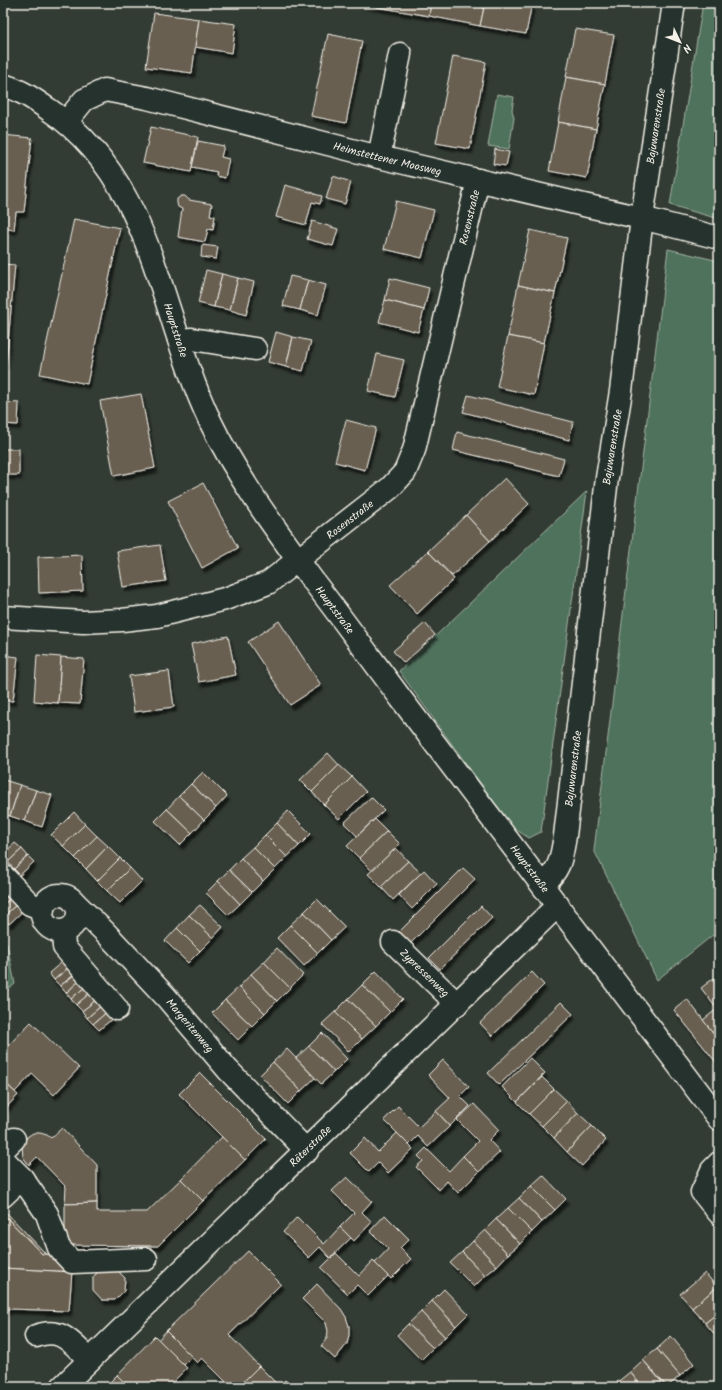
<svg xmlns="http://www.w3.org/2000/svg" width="722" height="1390" viewBox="0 0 722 1390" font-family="Kalam,sans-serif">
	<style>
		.green { fill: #50725d; stroke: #a2b2a2 }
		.building { fill: #675e51; stroke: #f4f1e8; filter: url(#shadow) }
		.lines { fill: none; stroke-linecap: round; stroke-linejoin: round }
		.minor-casing { stroke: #f4f1e8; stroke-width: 25 }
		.minor { stroke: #26332d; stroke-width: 22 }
		.labels { text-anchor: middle; stroke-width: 3; stroke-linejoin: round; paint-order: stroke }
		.street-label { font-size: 11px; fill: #f4f1e8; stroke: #26332d }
	</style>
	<defs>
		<filter id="shadow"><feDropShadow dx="2.5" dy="4.5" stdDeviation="1" flood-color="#0009"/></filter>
	</defs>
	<rect width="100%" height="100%" fill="#333c34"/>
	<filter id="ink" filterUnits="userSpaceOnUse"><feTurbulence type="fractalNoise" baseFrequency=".025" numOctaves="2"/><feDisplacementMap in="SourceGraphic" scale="8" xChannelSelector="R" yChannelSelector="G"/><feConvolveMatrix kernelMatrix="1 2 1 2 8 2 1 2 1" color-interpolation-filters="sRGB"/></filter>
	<g filter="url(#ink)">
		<!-- green -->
		<g class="green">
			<polygon points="703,3 719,3 719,219 670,205"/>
			<polygon points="497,94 514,97 512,110 514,118 509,149 488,146"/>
			<polygon points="668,249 719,261 719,930 657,980 594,850"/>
			<polygon points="587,491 541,832 529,838 512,827 399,671"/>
			<polygon points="3,943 7,944 15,984 3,993"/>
		</g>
		<!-- building -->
		<g class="building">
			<polygon points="358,3 378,3 377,7"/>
			<polygon points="378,3 431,3 429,16 377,7"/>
			<polygon points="431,3 485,3 480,26 429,16"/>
			<polygon points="485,3 532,3 526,34 480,26"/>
			<polygon points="154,13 199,19 192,73 146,67"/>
			<polygon points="199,19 236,24 232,53 195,47"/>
			<polygon points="575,29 614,35 605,84 566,77"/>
			<polygon points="328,34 362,41 346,123 311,116"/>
			<polygon points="453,56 486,62 470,149 436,143"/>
			<polygon points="566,77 605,84 596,129 558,122"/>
			<polygon points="558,122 596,129 587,178 549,171"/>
			<polygon points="151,127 198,137 191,172 143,163"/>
			<polygon points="3,135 32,138 24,212 16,212 14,230 3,228"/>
			<polygon points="198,141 224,146 221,157 229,159 225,178 216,176 217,172 192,167"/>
			<polygon points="495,149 509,152 506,166 493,164"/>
			<polygon points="333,176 351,182 345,204 326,199"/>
			<polygon points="285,185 314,193 314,194 322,196 320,204 312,202 306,225 276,217"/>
			<polygon points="181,196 185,196 189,200 212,204 210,215 215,216 213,230 208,229 205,242 178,237 182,209 178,207 177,203 177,199"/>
			<polygon points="396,201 434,210 422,258 384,249"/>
			<polygon points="74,219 120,228 87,384 40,374"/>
			<polygon points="312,221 338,229 333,246 307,239"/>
			<polygon points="530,230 567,238 555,293 518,285"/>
			<polygon points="202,245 218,247 216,259 201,257"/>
			<polygon points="3,264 15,265 6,365 3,364"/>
			<polygon points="206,270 222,274 214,307 198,303"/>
			<polygon points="222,274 238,278 230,310 214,307"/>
			<polygon points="290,276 308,280 300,310 283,306"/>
			<polygon points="238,278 254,282 246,315 230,310"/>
			<polygon points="390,278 429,288 424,310 385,300"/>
			<polygon points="308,280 326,285 318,315 300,310"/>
			<polygon points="518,285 555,293 544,343 508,336"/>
			<polygon points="385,300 424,310 418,332 379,322"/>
			<polygon points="276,332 293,337 286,367 268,362"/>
			<polygon points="508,336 544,343 534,395 497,387"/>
			<polygon points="293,337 311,341 303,371 286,367"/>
			<polygon points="377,354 404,360 395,397 368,391"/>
			<polygon points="141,394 155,468 114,476 100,401"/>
			<polygon points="468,395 573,422 569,440 463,412"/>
			<polygon points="3,402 19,403 18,425 3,424"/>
			<polygon points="346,420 376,428 365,470 335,462"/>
			<polygon points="457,432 564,459 559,476 453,450"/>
			<rect x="3" y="449" width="16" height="26"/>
			<polygon points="505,478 529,504 490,541 466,515"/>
			<polygon points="203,483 238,548 202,568 168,501"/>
			<polygon points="466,515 490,541 452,576 428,551"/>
			<polygon points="160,545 166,581 123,587 117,551"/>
			<polygon points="428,551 454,579 417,614 390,585"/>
			<polygon points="82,555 83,591 39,593 38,557"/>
			<polygon points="279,621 321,685 290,705 248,642"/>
			<polygon points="425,623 435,635 404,663 393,651"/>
			<polygon points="228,636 236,675 199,682 191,644"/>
			<polygon points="3,655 18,657 13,701 3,700"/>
			<polygon points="37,655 61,657 58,703 34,701"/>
			<polygon points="61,657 84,659 80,704 58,703"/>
			<polygon points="169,671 174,707 134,712 129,676"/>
			<polygon points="328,753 339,765 312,792 300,780"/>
			<polygon points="339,765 352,777 324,805 312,792"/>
			<polygon points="203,772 227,796 216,808 191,784"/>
			<polygon points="352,777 366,792 339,819 324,805"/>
			<polygon points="4,780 20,785 10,816 3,814 3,783"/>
			<polygon points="191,784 216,808 204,820 179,796"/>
			<polygon points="20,785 36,790 25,821 10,816"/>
			<polygon points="36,790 52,795 42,827 25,821"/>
			<polygon points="179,796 204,820 192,833 167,809"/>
			<polygon points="371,797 384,810 357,836 344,823"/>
			<polygon points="167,809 192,833 180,845 155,821"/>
			<polygon points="288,811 311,834 299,846 277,823"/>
			<polygon points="74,812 85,824 63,846 51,835"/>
			<polygon points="375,819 387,831 359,858 347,846"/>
			<polygon points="277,823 299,846 287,857 265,835"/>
			<polygon points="85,824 97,836 75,858 63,846"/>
			<polygon points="387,831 400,844 372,871 359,858"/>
			<polygon points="265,835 287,857 275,869 253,847"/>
			<polygon points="97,836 108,846 86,869 75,858"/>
			<polygon points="15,843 22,849 8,862 3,857 3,854"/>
			<polygon points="108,846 120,858 97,881 86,869"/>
			<polygon points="253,847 275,869 263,881 241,858"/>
			<polygon points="396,848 408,861 381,887 368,874"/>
			<polygon points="22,849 28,856 14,869 8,862"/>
			<polygon points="28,856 34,862 20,875 14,869"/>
			<polygon points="120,858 130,868 107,891 97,881"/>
			<polygon points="241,858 263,881 252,892 229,870"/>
			<polygon points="408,861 421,873 393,900 381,887"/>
			<polygon points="130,868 142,881 120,903 107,891"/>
			<polygon points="463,868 475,879 407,947 395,936"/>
			<polygon points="229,870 252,892 240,904 218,881"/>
			<polygon points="424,870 437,884 412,909 399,895"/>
			<polygon points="218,881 240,904 228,915 206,893"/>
			<polygon points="5,892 11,898 3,905 3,893"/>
			<polygon points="11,898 17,904 3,917 3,905"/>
			<polygon points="317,899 345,927 331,940 304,912"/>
			<polygon points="17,904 23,911 9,924 3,917"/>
			<polygon points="200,905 223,927 213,938 189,915"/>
			<polygon points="481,906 492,918 440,969 429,958"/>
			<polygon points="304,912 331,940 318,953 290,925"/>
			<polygon points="189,915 213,938 200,951 177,928"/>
			<polygon points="290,925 318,953 304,966 277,938"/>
			<polygon points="177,928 200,951 188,963 165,941"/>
			<polygon points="277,948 303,975 290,988 264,962"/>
			<polygon points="62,962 68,968 54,980 49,973"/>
			<polygon points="264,962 290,988 277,1001 251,974"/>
			<polygon points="68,968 74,975 60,986 54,980"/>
			<polygon points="376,971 403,999 390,1012 362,985"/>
			<polygon points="532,972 544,985 492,1036 480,1023"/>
			<polygon points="251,974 277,1001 265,1013 239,987"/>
			<polygon points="74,975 79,981 66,993 60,986"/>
			<polygon points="714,978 719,984 719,1012 701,988"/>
			<polygon points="79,981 85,987 71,999 66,993"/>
			<polygon points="362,985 390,1012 376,1026 348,999"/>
			<polygon points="85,987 90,993 76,1005 71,999"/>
			<polygon points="239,987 265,1013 252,1026 225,1000"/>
			<polygon points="90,993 96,1000 82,1011 76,1005"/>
			<polygon points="348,999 376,1026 362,1039 335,1012"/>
			<polygon points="687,999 719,1040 719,1066 674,1010"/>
			<polygon points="96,1000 101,1006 87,1018 82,1011"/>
			<polygon points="225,1000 252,1026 238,1040 212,1013"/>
			<polygon points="561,1002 573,1014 499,1085 488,1073"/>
			<polygon points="101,1006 107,1012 93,1024 87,1018"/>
			<polygon points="717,1009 719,1012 719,1040 703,1020"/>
			<polygon points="107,1012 112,1019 99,1030 93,1024"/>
			<polygon points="335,1012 362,1039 349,1052 322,1024"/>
			<polygon points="31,1022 79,1068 54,1095 32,1074 15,1092 3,1081 3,1051"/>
			<polygon points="322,1033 347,1059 334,1072 309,1046"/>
			<polygon points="309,1046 334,1072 321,1084 296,1058"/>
			<polygon points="287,1049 315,1078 301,1091 273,1062"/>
			<polygon points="530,1058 545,1073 517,1102 502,1087"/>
			<polygon points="443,1060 469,1087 460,1096 470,1106 450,1126 436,1111 450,1098 428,1075"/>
			<polygon points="273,1062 301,1091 288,1104 260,1075"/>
			<polygon points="200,1073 266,1139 245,1160 179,1094"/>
			<polygon points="542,1077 554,1089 529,1114 517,1102"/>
			<polygon points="3,1081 18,1095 3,1111"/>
			<polygon points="554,1089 567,1101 542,1126 529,1114"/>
			<polygon points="567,1101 578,1113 554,1138 542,1126"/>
			<polygon points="474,1104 499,1130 489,1140 500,1152 479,1172 463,1156 478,1141 457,1120"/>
			<polygon points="398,1106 419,1127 436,1111 450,1126 428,1147 418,1136 409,1145 384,1120"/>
			<polygon points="578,1113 592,1126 567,1152 554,1138"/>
			<polygon points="592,1126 606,1140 582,1166 567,1152"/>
			<polygon points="62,1128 97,1165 97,1203 65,1204 66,1187 37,1157 29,1165 23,1157 22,1146 27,1137 33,1133 40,1133 47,1135 51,1138"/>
			<polygon points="397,1133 413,1149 388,1173 378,1163 369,1172 350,1153 365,1138 378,1152"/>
			<polygon points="222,1137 245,1160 203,1201 181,1179"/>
			<polygon points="426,1148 449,1171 463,1156 479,1172 458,1193 447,1181 439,1190 416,1167 423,1161 418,1156"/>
			<polygon points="543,1175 566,1199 555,1210 531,1186"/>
			<polygon points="347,1177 372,1201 362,1212 372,1222 354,1241 340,1227 354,1213 332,1191"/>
			<polygon points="181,1179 203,1201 158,1246 65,1245 65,1204 97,1203 97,1212 147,1212"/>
			<polygon points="531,1186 555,1210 542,1222 519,1198"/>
			<polygon points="519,1198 542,1222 532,1232 508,1208"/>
			<polygon points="508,1208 532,1232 520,1244 496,1219"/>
			<polygon points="3,1209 47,1255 42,1254 3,1214"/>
			<polygon points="3,1214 42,1254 56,1255 72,1272 3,1268"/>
			<polygon points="385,1215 409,1239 400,1248 411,1259 391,1279 375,1263 388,1249 370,1231"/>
			<polygon points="297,1217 324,1244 340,1227 351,1238 330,1258 320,1247 309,1258 283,1232"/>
			<polygon points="496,1219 520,1244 508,1254 485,1230"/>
			<polygon points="485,1230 508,1254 497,1266 473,1241"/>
			<polygon points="473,1241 497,1266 485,1276 462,1252"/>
			<polygon points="248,1251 281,1284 229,1335 259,1366 238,1387 231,1387 202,1358 197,1363 166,1331"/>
			<polygon points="462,1252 485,1276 474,1287 450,1263"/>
			<polygon points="336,1253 359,1276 373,1261 388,1276 368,1296 357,1285 348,1294 321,1268"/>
			<polygon points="114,1267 125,1278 124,1291 115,1300 102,1300 93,1290 93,1277 102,1268"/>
			<polygon points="3,1268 72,1272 69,1311 9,1309 3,1315"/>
			<polygon points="705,1273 717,1287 692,1308 680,1294"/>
			<polygon points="317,1284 341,1309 346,1317 349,1326 349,1335 347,1344 335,1359 321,1346 327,1338 328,1331 326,1323 302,1299"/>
			<polygon points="717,1287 719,1290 719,1312 705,1323 692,1308"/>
			<polygon points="444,1289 468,1314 456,1326 432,1301"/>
			<polygon points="432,1301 456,1326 445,1337 421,1312"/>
			<polygon points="421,1312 445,1337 433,1348 408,1324"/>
			<polygon points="719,1312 719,1337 718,1338 705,1323"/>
			<polygon points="408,1324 433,1348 421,1360 397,1335"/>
			<polygon points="166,1331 192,1357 184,1365 158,1340"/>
			<polygon points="155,1336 187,1368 168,1387 129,1387 117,1375"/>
			<polygon points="671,1336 694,1364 680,1376 657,1349"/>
			<polygon points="657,1349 680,1376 667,1387 643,1360"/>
			<polygon points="643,1360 666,1387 642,1387 630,1372"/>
			<polygon points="259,1366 279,1386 285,1380 292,1387 238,1387"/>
			<polygon points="630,1372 642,1387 617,1387 615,1384"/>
			<polygon points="117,1375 129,1387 105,1387"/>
		</g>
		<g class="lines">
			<defs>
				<g id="minor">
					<path id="s1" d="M3,85C22,91 31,97 48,109C154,180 159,314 210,421C238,479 276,530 314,582C344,621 373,661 402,700C508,839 613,979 719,1119"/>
					<path id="s2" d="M67,121L84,100L105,90L147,98L379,157L588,206L642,218L719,238"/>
					<polyline points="379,157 400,54"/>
					<polyline points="179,340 192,339 255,349"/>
					<path id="s3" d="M3,617L83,622L122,620L157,616L225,599L268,583L390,488L405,472L414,450L478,180"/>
					<polyline points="3,876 30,904 43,909"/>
					<path id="s4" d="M543,885C561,868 561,859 565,836L607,478L621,391L642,218L674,3"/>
					<circle cx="60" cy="913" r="18"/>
					<path id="s5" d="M73,901L105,932L166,997L228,1070L307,1151"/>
					<polyline points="63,931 64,947 117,1009"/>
					<path id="s6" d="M393,942L457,1004"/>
					<polyline points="3,1150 14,1139"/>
					<polyline points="3,1159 22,1178 47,1214 59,1248 72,1262 146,1259"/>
					<polyline points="719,1163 712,1170 702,1192 719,1213"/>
					<polyline points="3,1196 22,1178"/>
					<path d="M36,1336C62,1326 72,1344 90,1360"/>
					<path id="s7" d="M62,1387L558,905"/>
				</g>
			</defs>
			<!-- minor casing -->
			<use href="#minor" class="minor-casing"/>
			<!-- minor -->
			<use href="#minor" class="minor"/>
		</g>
	</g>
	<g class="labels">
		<!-- street labels -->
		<g class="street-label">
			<text dy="4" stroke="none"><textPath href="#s4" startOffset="771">Bajuwarenstraße</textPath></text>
			<text dy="4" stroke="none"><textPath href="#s2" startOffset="341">Heimstettener Moosweg</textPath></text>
			<text dy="4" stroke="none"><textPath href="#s3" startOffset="710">Rosenstraße</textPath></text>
			<text dy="4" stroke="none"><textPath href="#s1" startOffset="312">Hauptstraße</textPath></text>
			<text dy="4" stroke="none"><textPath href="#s4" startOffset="447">Bajuwarenstraße</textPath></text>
			<text dy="4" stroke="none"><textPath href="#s3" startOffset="374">Rosenstraße</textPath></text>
			<text dy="4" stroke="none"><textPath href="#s1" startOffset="636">Hauptstraße</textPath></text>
			<text dy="4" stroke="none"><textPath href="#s4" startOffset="123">Bajuwarenstraße</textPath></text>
			<text dy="4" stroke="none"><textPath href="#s1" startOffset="960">Hauptstraße</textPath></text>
			<text dy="4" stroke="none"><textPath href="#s6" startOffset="44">Zypressenweg</textPath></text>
			<text dy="4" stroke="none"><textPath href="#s5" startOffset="171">Margeritenweg</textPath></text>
			<text dy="4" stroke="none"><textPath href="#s7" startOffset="346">Räterstraße</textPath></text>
		</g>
	</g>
	<!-- margin -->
	<rect width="722" height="1390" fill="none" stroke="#26332d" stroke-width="16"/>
	<rect x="8" y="8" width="706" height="1374" fill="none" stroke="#f4f1e8" stroke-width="1.5" filter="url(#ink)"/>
	<!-- north arrow -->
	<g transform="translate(680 42) rotate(133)" stroke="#26332d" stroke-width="3" paint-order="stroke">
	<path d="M0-3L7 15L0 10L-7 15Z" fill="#f4f1e8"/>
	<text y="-6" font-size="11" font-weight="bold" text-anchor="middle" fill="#f4f1e8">N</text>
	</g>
</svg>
